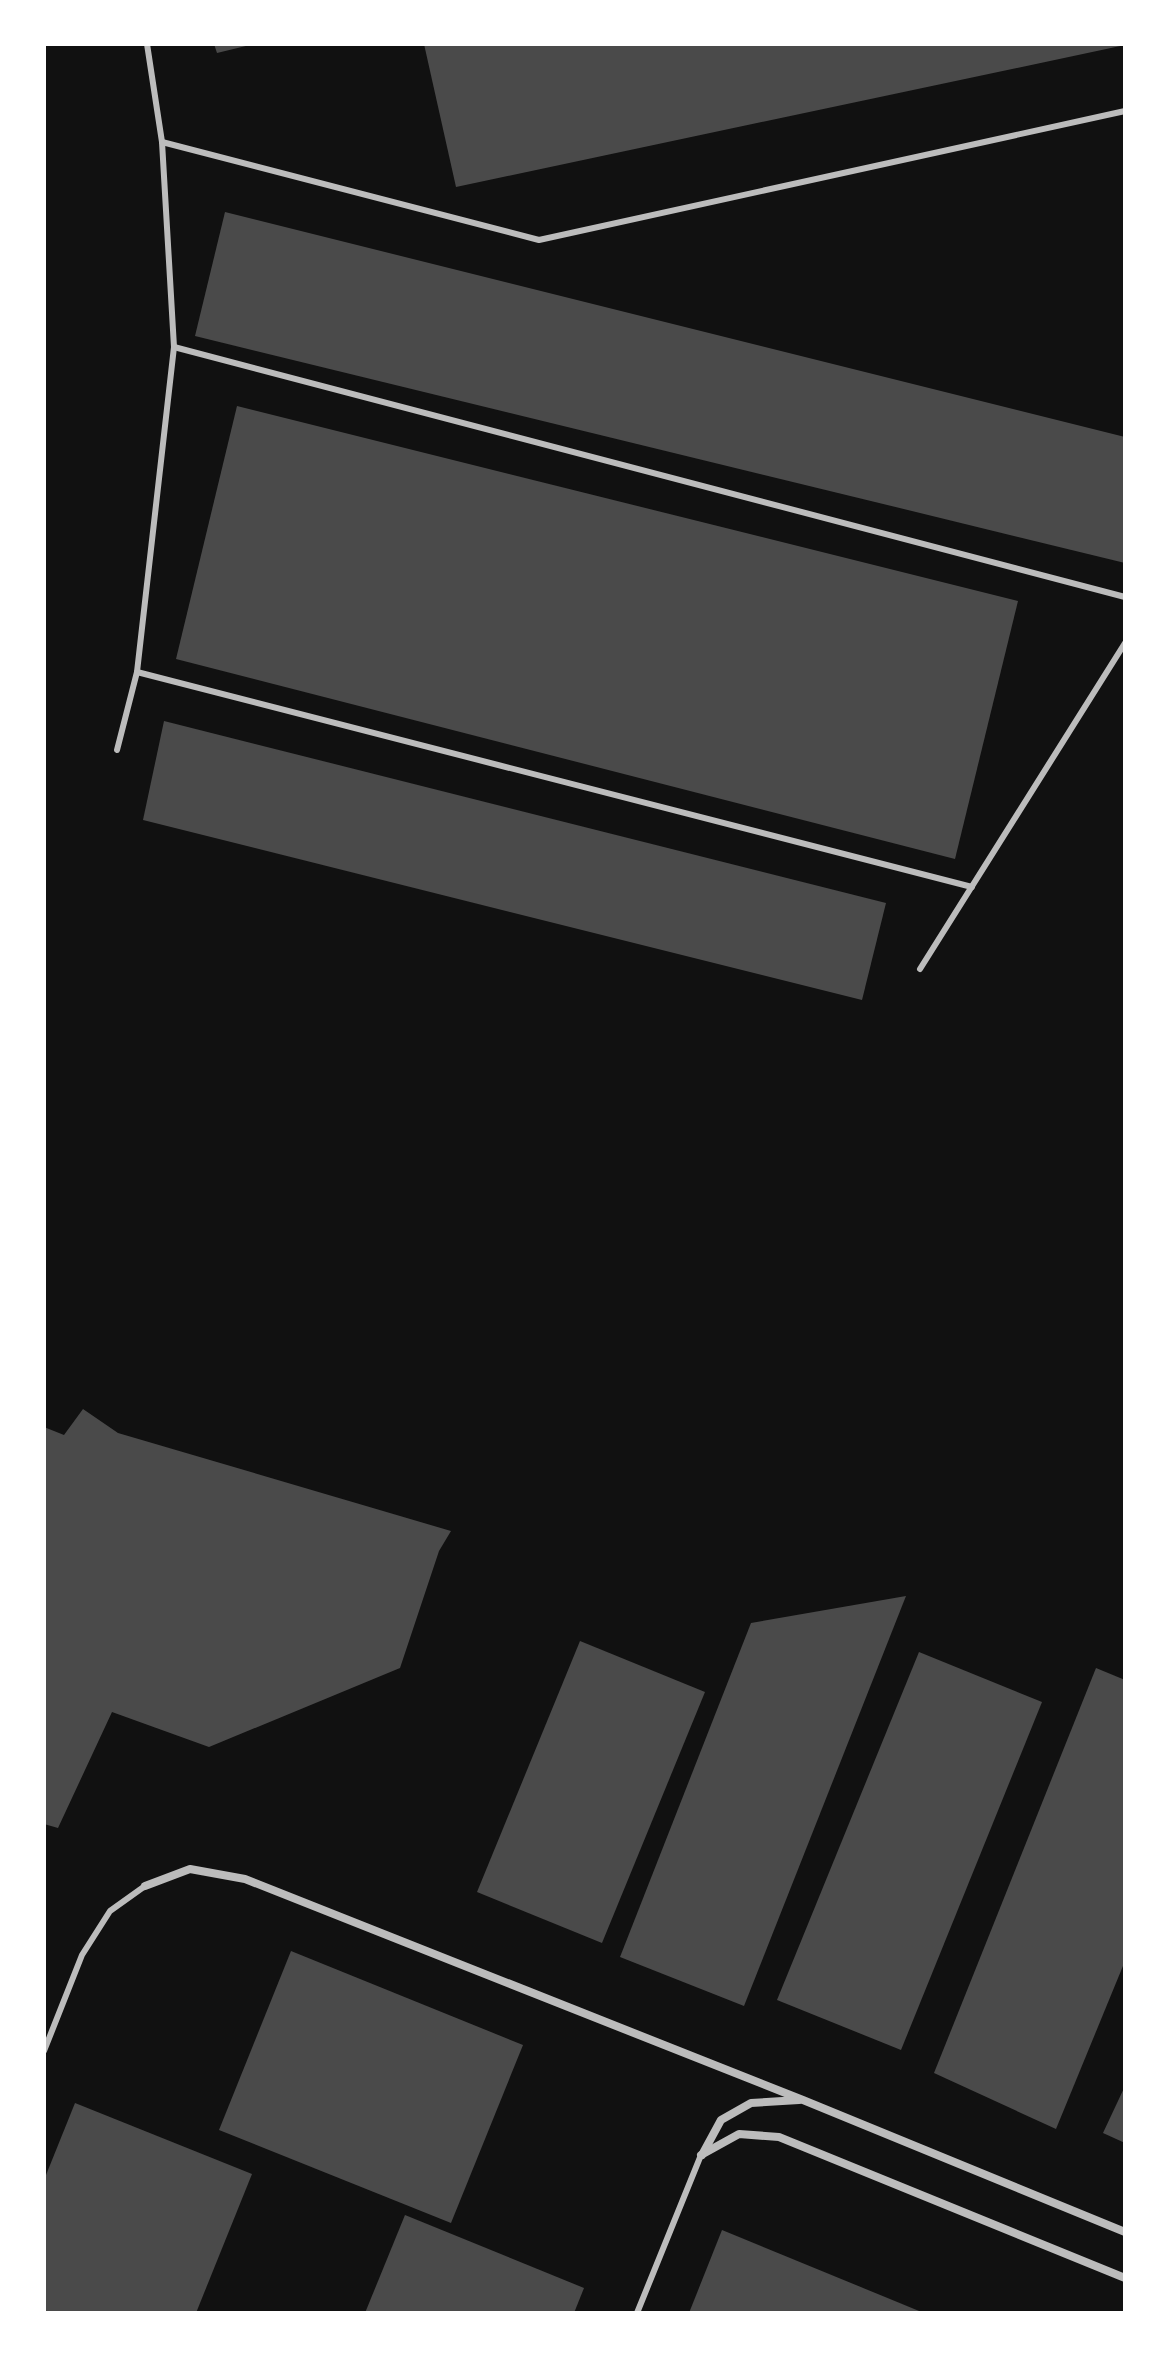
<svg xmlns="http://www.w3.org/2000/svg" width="1169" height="2357" viewBox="0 0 1169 2357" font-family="Raleway,sans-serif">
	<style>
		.building { fill: #4a4a4a }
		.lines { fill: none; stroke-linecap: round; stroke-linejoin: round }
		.service { stroke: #bcbcbc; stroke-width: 6 }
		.minor { stroke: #bcbcbc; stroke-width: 8 }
	</style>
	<rect width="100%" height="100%" fill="#111"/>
	<!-- building -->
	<g class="building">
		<polygon points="214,44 250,44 250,45 217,53"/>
		<polygon points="424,44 1125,44 1125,45 456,187"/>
		<polygon points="225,212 1125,437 1125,563 195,336"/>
		<polygon points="237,406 1018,601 955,859 176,659"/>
		<polygon points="164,721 886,903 862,1000 143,820"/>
		<polygon points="83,1409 118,1433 451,1531 439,1551 400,1668 209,1747 112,1712 58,1828 44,1824 44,1427 64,1435"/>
		<polygon points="906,1596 744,2006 620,1957 751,1623"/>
		<polygon points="580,1641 705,1692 602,1943 477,1892"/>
		<polygon points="919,1652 1042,1702 901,2050 777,2000"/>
		<polygon points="1096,1668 1125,1680 1125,1961 1056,2129 934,2073"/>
		<polygon points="291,1951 523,2045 451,2223 219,2130"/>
		<polygon points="1125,2086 1125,2143 1103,2133"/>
		<polygon points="75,2103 252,2174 196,2313 44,2313 44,2180"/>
		<polygon points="405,2215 584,2288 574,2313 365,2313"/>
		<polygon points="722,2230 924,2313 689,2313"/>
	</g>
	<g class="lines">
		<!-- service -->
		<g class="service">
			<polyline points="162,142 539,240 1125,111"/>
			<polyline points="174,347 1125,597"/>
			<polyline points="137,672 972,887"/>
			<polyline points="117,750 137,672 174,347 162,142 147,44"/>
			<polyline points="920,969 1125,643"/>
			<polyline points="44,2051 82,1955 110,1911 145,1886"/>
			<polyline points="637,2313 701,2155"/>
		</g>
		<!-- minor -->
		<g class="minor">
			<polyline points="145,1886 190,1869 245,1879 803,2100 1125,2232"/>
			<polyline points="701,2155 739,2134 779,2137 1125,2278"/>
			<polyline points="702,2155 721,2120 751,2103 799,2100"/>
		</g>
	</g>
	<!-- border -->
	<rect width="1169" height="2357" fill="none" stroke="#ffffff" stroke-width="92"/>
</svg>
